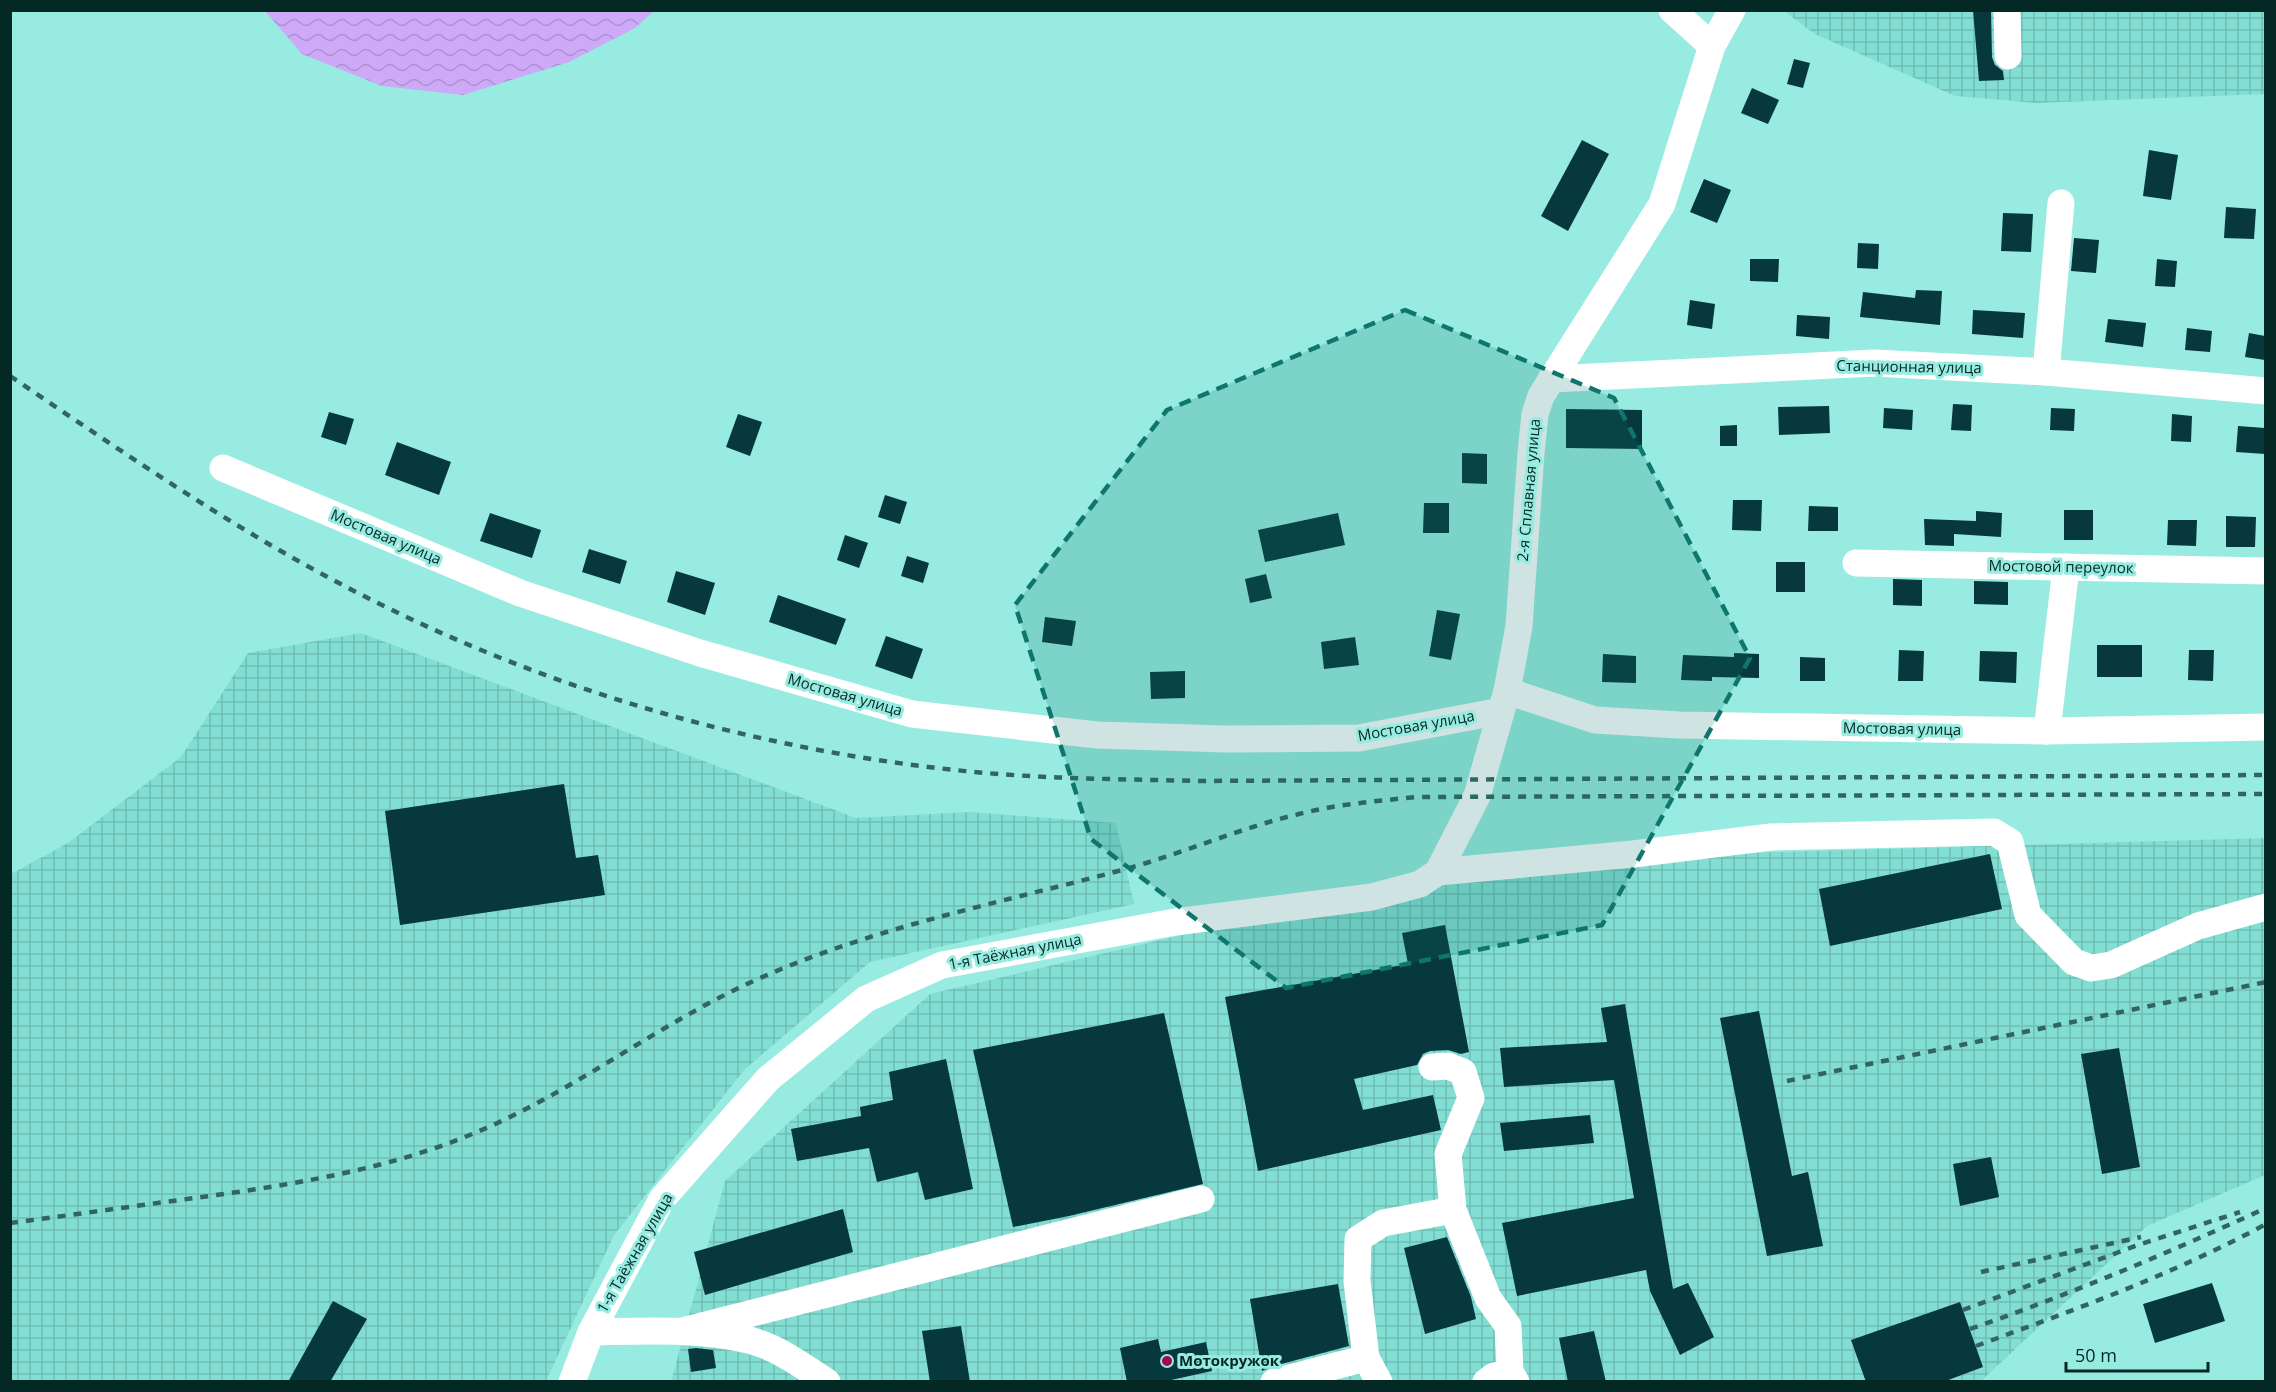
<svg xmlns="http://www.w3.org/2000/svg" width="2276" height="1392" viewBox="0 0 2276 1392" font-family="'Open Sans',sans-serif">
	<style>
		.industrial { fill: url(#industrial-grid) }
		.water { fill: url(#water-waves) }
		.building { fill: #07383d }
		.lines { fill: none; stroke-linecap: round; stroke-linejoin: round }
		.minor { stroke: #fff; stroke-width: 27 }
		.rail { stroke: #32655f; stroke-width: 4.5; stroke-dasharray: 8 8; stroke-linecap: butt }
		.marked { fill: #0f766e; fill-opacity: 0.2; stroke: #0f766e; stroke-width: 4.5; stroke-dasharray: 12 8; stroke-linejoin: round }
		.poi-dot { fill: #a1094a; stroke: #98ebe0; stroke-width: 2 }
		.labels { text-anchor: middle; stroke-width: 6; stroke-linejoin: round; paint-order: stroke }
		.street-label { font-size: 15px; fill: #042925; stroke: #98ebe0 }
		.poi-label { font-size: 15px; font-weight: bold; fill: #042925; stroke: #98ebe0; text-anchor: start }
	</style>
	<defs>
		<pattern id="industrial-grid" width="8" height="8" patternUnits="userSpaceOnUse" patternTransform="scale(1.5)"><rect width="8" height="8" fill="#82ded3"/><path d="M0 4h8M4 0v8" fill="none" stroke="#6fbeb5"/></pattern>
		<pattern id="water-waves" width="16" height="10" patternUnits="userSpaceOnUse" patternTransform="scale(1.5)"><rect width="16" height="10" fill="#cda9f8"/><path d="M0 5q4-4 8 0t8 0" fill="none" stroke="#ae91d4"/></pattern>
	</defs>
	<rect width="100%" height="100%" fill="#98ebe0"/>
	<!-- industrial -->
	<g class="industrial">
		<polygon points="1784,11 2265,11 2265,94 2036,103 1955,96 1815,34"/>
		<polygon points="361,633 856,818 969,812 1116,823 1134,904 870,962 744,1070 614,1235 546,1381 11,1382 11,874 68,843 181,757 248,653"/>
		<polygon points="2265,838 2265,1175 2147,1226 1981,1381 671,1382 725,1181 930,994 1502,860"/>
	</g>
	<!-- water -->
	<polygon class="water" points="265,11 654,11 635,28 569,62 463,95 382,86 302,54"/>
	<!-- building -->
	<g class="building">
		<polygon points="1973,10 1991,10 1992,57 1995,65 2003,71 2004,80 1979,81"/>
		<polygon points="1794,59 1810,63 1803,88 1787,84"/>
		<polygon points="1752,88 1779,100 1768,124 1741,113"/>
		<polygon points="1582,140 1609,154 1568,231 1541,216"/>
		<polygon points="2149,150 2178,155 2171,200 2143,196"/>
		<polygon points="1704,179 1731,190 1717,223 1690,212"/>
		<polygon points="2226,207 2256,209 2254,239 2224,238"/>
		<polygon points="2003,213 2033,214 2031,252 2001,251"/>
		<polygon points="2074,238 2099,240 2096,273 2071,271"/>
		<polygon points="1858,243 1879,244 1878,269 1857,268"/>
		<polygon points="1750,259 1779,259 1778,282 1750,281"/>
		<polygon points="2157,259 2177,261 2175,287 2155,286"/>
		<polygon points="1916,290 1942,291 1940,325 1860,317 1863,292 1915,298"/>
		<polygon points="1690,300 1715,304 1712,329 1687,325"/>
		<polygon points="1973,310 2025,313 2023,338 1972,334"/>
		<polygon points="1797,315 1830,317 1829,339 1796,336"/>
		<polygon points="2108,319 2146,323 2143,347 2105,342"/>
		<polygon points="2187,328 2212,331 2210,352 2185,350"/>
		<polygon points="2249,333 2265,336 2265,360 2245,357"/>
		<polygon points="1953,404 1972,405 1971,431 1951,430"/>
		<polygon points="1829,406 1830,433 1779,435 1778,407"/>
		<polygon points="1884,408 1913,410 1912,430 1883,428"/>
		<polygon points="2051,408 2075,409 2074,431 2050,430"/>
		<polygon points="1566,409 1642,410 1642,449 1566,448"/>
		<polygon points="329,412 354,419 346,445 321,437"/>
		<polygon points="738,414 762,422 750,456 726,447"/>
		<polygon points="2172,414 2192,416 2191,442 2171,441"/>
		<polygon points="1737,425 1737,446 1720,446 1720,426"/>
		<polygon points="2238,426 2265,428 2265,454 2236,452"/>
		<polygon points="397,442 451,462 439,495 385,475"/>
		<polygon points="1462,453 1487,454 1487,484 1462,483"/>
		<polygon points="885,495 907,502 900,524 878,517"/>
		<polygon points="1733,500 1762,500 1761,531 1732,530"/>
		<polygon points="1424,503 1449,503 1449,533 1423,533"/>
		<polygon points="1809,506 1838,507 1838,531 1808,531"/>
		<rect x="2064" y="510" width="29" height="30"/>
		<polygon points="1976,511 2002,513 2001,537 1954,534 1954,546 1925,545 1924,519 1976,521"/>
		<polygon points="490,513 541,530 532,558 480,541"/>
		<polygon points="1338,513 1345,545 1265,562 1258,530"/>
		<polygon points="2226,516 2256,517 2255,547 2226,547"/>
		<polygon points="2168,520 2197,520 2196,546 2167,545"/>
		<polygon points="845,535 868,543 859,568 837,560"/>
		<polygon points="589,549 627,561 620,584 582,572"/>
		<polygon points="907,556 929,563 923,583 901,576"/>
		<rect x="1776" y="562" width="29" height="30"/>
		<polygon points="676,571 715,583 705,615 667,602"/>
		<polygon points="1266,574 1272,598 1250,603 1245,579"/>
		<polygon points="1893,579 1922,580 1922,606 1893,605"/>
		<polygon points="1974,581 2008,582 2008,605 1974,604"/>
		<polygon points="778,595 846,619 836,645 769,622"/>
		<polygon points="1437,610 1460,614 1451,660 1429,656"/>
		<polygon points="1045,617 1076,621 1072,646 1042,642"/>
		<polygon points="886,636 923,649 912,679 875,666"/>
		<polygon points="1355,637 1359,665 1324,669 1321,642"/>
		<rect x="2097" y="645" width="45" height="32"/>
		<polygon points="1899,650 1924,651 1923,681 1898,681"/>
		<polygon points="2189,650 2214,650 2213,681 2188,680"/>
		<polygon points="1980,651 2017,652 2016,683 1979,681"/>
		<polygon points="1734,653 1759,654 1759,678 1712,677 1712,681 1681,680 1683,655 1734,657"/>
		<polygon points="1603,654 1636,656 1636,683 1602,682"/>
		<polygon points="1800,657 1825,658 1825,681 1800,681"/>
		<polygon points="1185,671 1185,698 1151,699 1150,672"/>
		<polygon points="564,784 576,858 598,855 605,895 400,925 385,811"/>
		<polygon points="1990,854 2002,909 1830,946 1819,889"/>
		<polygon points="1445,925 1469,1052 1461,1054 1448,1050 1430,1051 1423,1054 1417,1065 1354,1079 1363,1110 1433,1095 1441,1130 1258,1171 1225,997 1408,964 1402,933"/>
		<polygon points="1625,1004 1673,1289 1688,1283 1714,1337 1680,1355 1650,1291 1646,1270 1517,1296 1502,1223 1634,1198 1614,1080 1504,1087 1500,1048 1607,1042 1601,1008"/>
		<polygon points="1759,1011 1792,1176 1808,1172 1823,1246 1767,1256 1720,1018"/>
		<polygon points="1164,1013 1203,1184 1069,1216 1013,1227 973,1050"/>
		<polygon points="2119,1048 2140,1167 2102,1174 2081,1054"/>
		<polygon points="946,1059 973,1189 925,1200 918,1172 877,1182 869,1148 797,1161 791,1129 861,1116 860,1107 893,1100 889,1072"/>
		<polygon points="1590,1115 1594,1143 1504,1151 1500,1123"/>
		<polygon points="1991,1157 1999,1197 1960,1206 1953,1164"/>
		<polygon points="843,1209 853,1252 705,1295 694,1252"/>
		<polygon points="1447,1237 1471,1297 1476,1319 1425,1334 1404,1248"/>
		<polygon points="2212,1283 2225,1321 2155,1343 2143,1304"/>
		<polygon points="1338,1284 1349,1346 1270,1367 1262,1371 1250,1299"/>
		<polygon points="333,1301 367,1319 330,1382 288,1382"/>
		<polygon points="1960,1302 1983,1367 1943,1382 1866,1382 1851,1340"/>
		<polygon points="961,1326 970,1382 930,1382 922,1331"/>
		<polygon points="1594,1331 1606,1382 1568,1382 1559,1338"/>
		<polygon points="1158,1339 1161,1352 1206,1342 1212,1371 1162,1382 1127,1382 1120,1348"/>
		<polygon points="696,1348 713,1350 716,1368 691,1372 688,1349"/>
	</g>
	<g class="lines">
		<!-- minor -->
		<g class="minor">
			<polyline points="1672,10 1712,46"/>
			<polyline points="2007,10 2008,56"/>
			<polyline points="2046,372 2061,203"/>
			<polyline points="1551,379 1874,363 2046,372 2266,391"/>
			<polyline points="223,468 520,593 700,653 912,714 1097,735 1225,739 1359,738 1501,711"/>
			<polyline points="1856,563 2266,571"/>
			<polyline points="1507,691 1595,720 1679,725 2047,731 2266,727"/>
			<polyline points="2047,731 2066,567"/>
			<polyline points="1438,872 1633,854 1771,837 1994,832 2010,842 2028,915 2074,962 2091,968 2111,965 2198,926 2266,907"/>
			<polyline points="1432,1067 1448,1066 1463,1072 1471,1098 1448,1154 1453,1210 1488,1298 1508,1326 1510,1372"/>
			<polyline points="682,1331 1201,1199"/>
			<path d="M591,1332C644,1331 698,1328 749,1340C777,1347 803,1366 827,1382"/>
			<polyline points="572,1382 591,1332 662,1199 768,1079 866,999 942,965 1175,922 1372,897 1420,884 1438,872 1477,796 1507,691 1519,626 1531,453 1535,414 1541,396 1662,204 1712,46 1732,10"/>
			<polyline points="1274,1382 1366,1358"/>
			<polyline points="1379,1382 1366,1358 1357,1281 1358,1239 1383,1223 1453,1210"/>
			<polyline points="1486,1382 1494,1376 1510,1372 1516,1382"/>
		</g>
		<!-- rail -->
		<g class="rail">
			<path d="M10,376C117,448 223,522 337,582C528,684 740,747 955,770C1036,779 1118,779 1199,781L2266,775"/>
			<polyline points="1787,1081 2266,982"/>
			<path d="M10,1223C72,1215 134,1206 195,1198C290,1185 388,1170 477,1132C575,1091 661,1022 758,979C874,927 1000,903 1122,870C1182,854 1239,828 1299,814C1338,804 1377,801 1417,797L2266,794"/>
			<polyline points="1981,1272 2141,1237"/>
			<polyline points="1963,1310 2138,1245 2240,1212"/>
			<path d="M1970,1329C2071,1294 2168,1253 2266,1208"/>
			<path d="M1976,1346C2074,1310 2174,1274 2266,1224"/>
		</g>
	</g>
	<!-- marked area -->
	<path class="marked" d="M1405,310L1614,398L1750,658L1602,925L1286,988L1091,839L1015,605L1167,410Z"/>
	<!-- markers -->
	<circle class="poi-dot" cx="1167" cy="1361" r="6"/>
	<g class="labels">
		<!-- street labels -->
		<g class="street-label">
			<text transform="translate(1909 367) rotate(1)" y="5">Станционная улица</text>
			<text transform="translate(1529 490) rotate(-85)" y="5">2-я Сплавная улица</text>
			<text transform="translate(386 537) rotate(23)" y="5">Мостовая улица</text>
			<text transform="translate(2061 567) rotate(1)" y="5">Мостовой переулок</text>
			<text transform="translate(845 695) rotate(16)" y="5">Мостовая улица</text>
			<text transform="translate(1416 726) rotate(-10)" y="5">Мостовая улица</text>
			<text transform="translate(1902 729) rotate(1)" y="5">Мостовая улица</text>
			<text transform="translate(1015 952) rotate(-11)" y="5">1-я Таёжная улица</text>
			<text transform="translate(635 1253) rotate(-60)" y="5">1-я Таёжная улица</text>
		</g>
		<!-- poi labels -->
		<g class="poi-label">
			<text x="1179" y="1366">Мотокружок</text>
		</g>
	</g>
	<!-- border -->
	<rect width="2276" height="1392" fill="none" stroke="#042925" stroke-width="24"/>
	<!-- scale -->
	<path d="M2066 1362v9h142v-9" fill="none" stroke="#042925" stroke-width="3"/>
	<text x="2075" y="1362" font-size="18" fill="#042925" stroke="#98ebe0" stroke-width="4.5" paint-order="stroke">50 m</text>
</svg>
